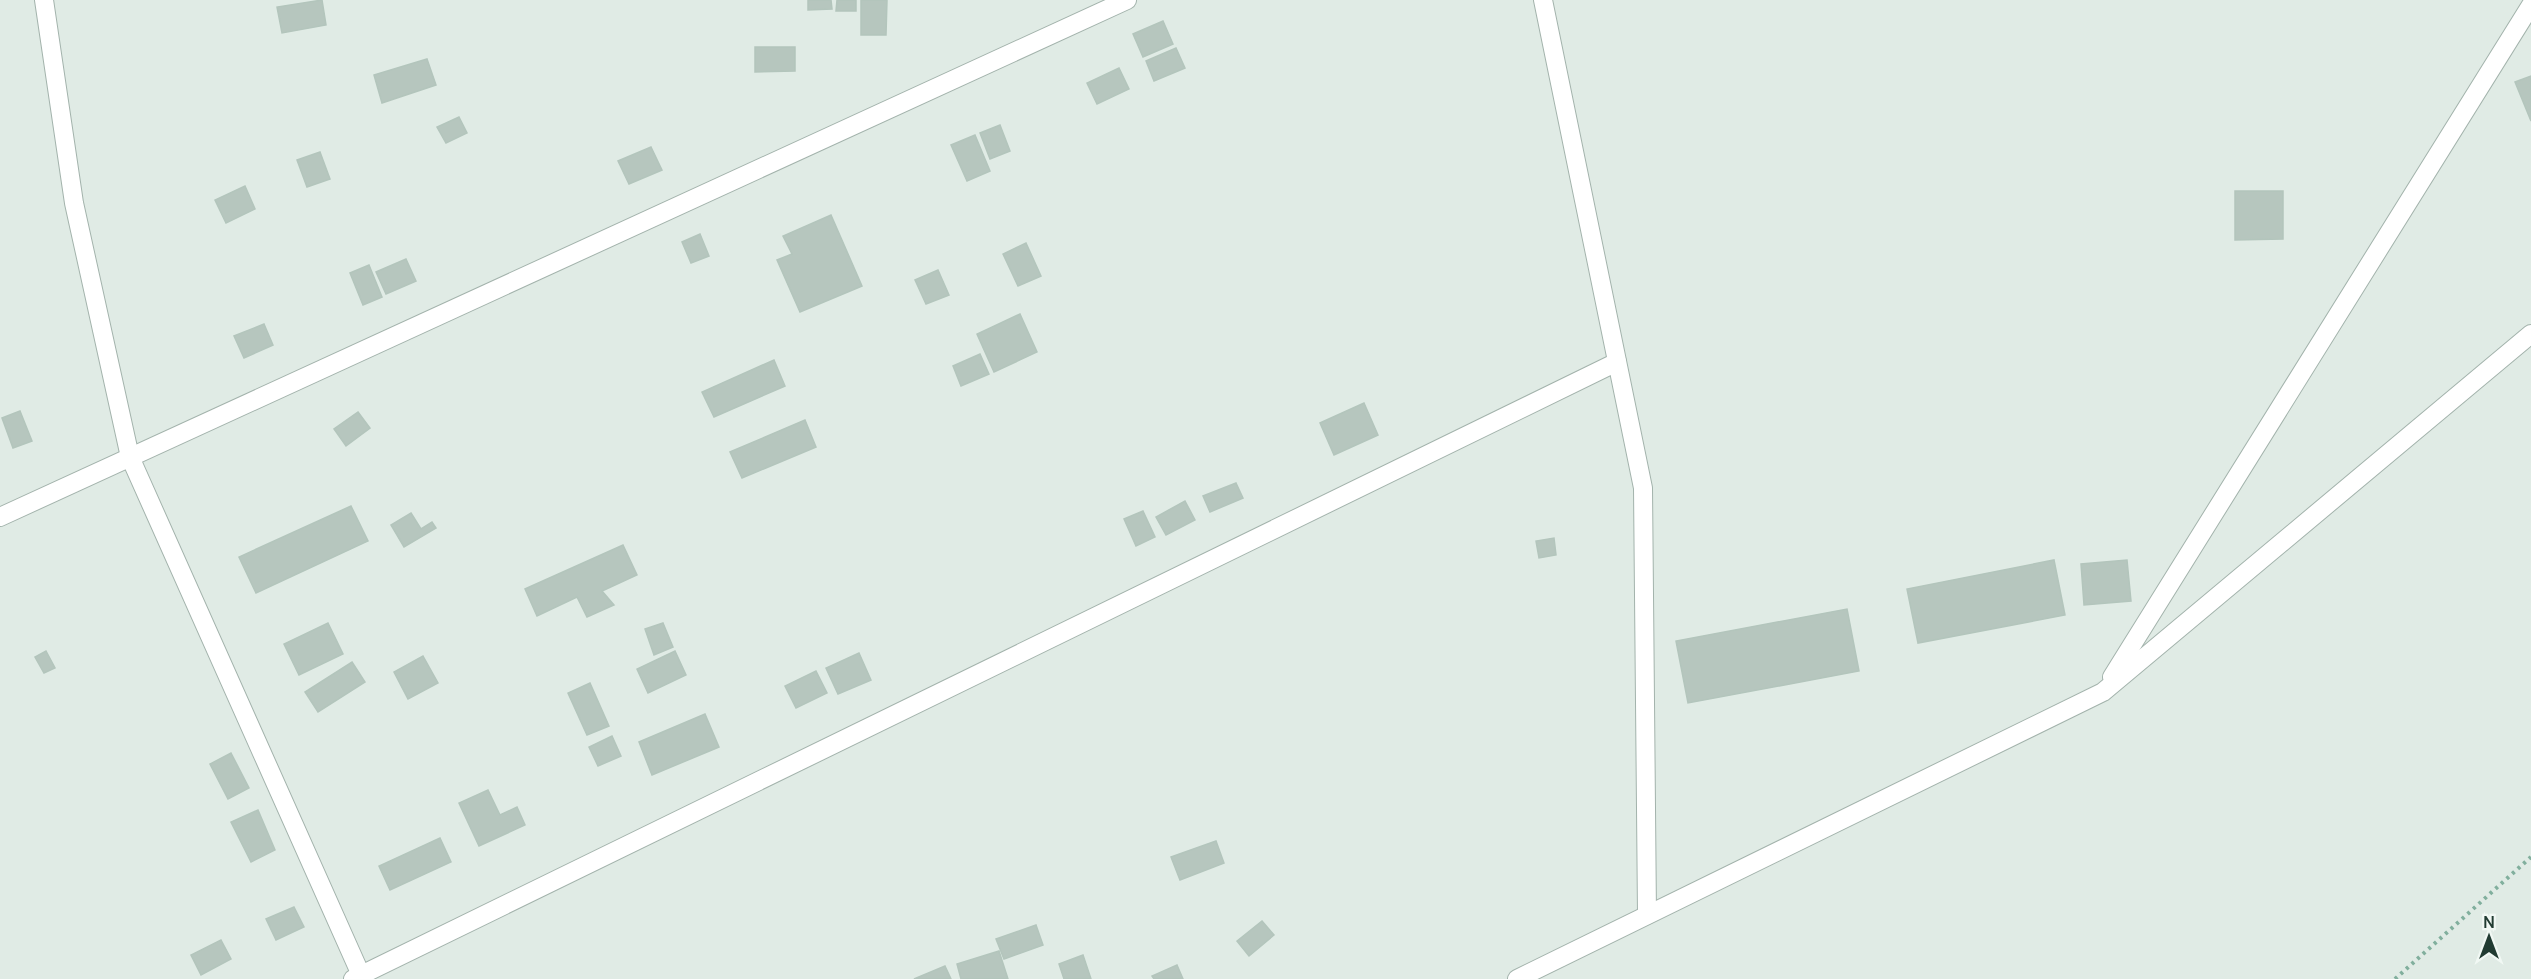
<svg xmlns="http://www.w3.org/2000/svg" width="2531" height="979" viewBox="0 0 2531 979" font-family="Manrope,sans-serif">
	<style>
		.building { fill: #b6c6be; stroke: #b3c5bc; stroke-width: 1.5 }
		.lines { fill: none; stroke-linecap: round; stroke-linejoin: round }
		.minor-casing { stroke: #a3b3ac; stroke-width: 20 }
		.path { stroke: #81af9d; stroke-width: 4; stroke-dasharray: 3 4.5; stroke-linecap: butt }
		.minor { stroke: #fff; stroke-width: 18 }
	</style>
	<rect width="100%" height="100%" fill="#e0ebe5"/>
	<!-- building -->
	<g class="building">
		<polygon points="322,0 326,25 282,33 277,7"/>
		<polygon points="808,0 831,0 832,9 808,10"/>
		<polygon points="837,0 856,0 856,11 836,11"/>
		<polygon points="861,0 887,0 886,35 861,35"/>
		<polygon points="1163,21 1173,44 1143,57 1133,34"/>
		<polygon points="755,47 795,47 795,71 755,72"/>
		<polygon points="1176,48 1185,68 1154,81 1146,61"/>
		<polygon points="427,59 436,85 382,103 374,75"/>
		<polygon points="1119,68 1129,89 1097,104 1087,83"/>
		<polygon points="2531,76 2531,121 2515,82"/>
		<polygon points="459,117 467,133 446,143 437,127"/>
		<polygon points="1000,125 1010,151 990,159 980,133"/>
		<polygon points="975,135 990,171 967,181 951,145"/>
		<polygon points="651,147 662,170 629,184 618,161"/>
		<polygon points="320,152 330,179 307,187 297,160"/>
		<polygon points="245,186 255,209 226,223 215,200"/>
		<polygon points="2235,191 2283,191 2283,239 2235,240"/>
		<polygon points="831,215 862,286 800,312 777,260 792,254 783,236"/>
		<polygon points="700,234 709,256 691,263 682,242"/>
		<polygon points="1026,243 1041,276 1018,286 1003,254"/>
		<polygon points="406,259 416,281 386,294 376,272"/>
		<polygon points="369,265 382,297 363,305 350,273"/>
		<polygon points="938,270 949,295 926,304 915,280"/>
		<polygon points="1020,314 1037,352 994,372 977,334"/>
		<polygon points="264,324 273,345 244,358 234,336"/>
		<polygon points="980,354 989,374 961,386 953,366"/>
		<polygon points="774,360 785,386 714,417 702,392"/>
		<polygon points="1364,403 1378,435 1334,455 1320,423"/>
		<polygon points="20,411 32,441 13,448 2,418"/>
		<polygon points="358,412 370,428 346,446 334,429"/>
		<polygon points="805,420 816,447 742,478 730,452"/>
		<polygon points="1236,483 1243,498 1210,512 1203,496"/>
		<polygon points="1185,501 1195,520 1166,535 1156,517"/>
		<polygon points="351,506 368,541 256,593 239,557"/>
		<polygon points="1143,511 1155,537 1136,546 1124,519"/>
		<polygon points="411,513 421,529 432,522 436,528 404,547 391,525"/>
		<polygon points="1554,538 1556,555 1539,558 1536,541"/>
		<polygon points="623,545 637,575 602,591 614,605 587,617 577,597 537,616 525,589"/>
		<polygon points="2054,560 2065,615 1918,643 1907,589"/>
		<polygon points="2127,560 2131,601 2084,605 2081,564"/>
		<polygon points="1847,609 1859,671 1688,703 1676,641"/>
		<polygon points="328,623 343,654 299,675 284,644"/>
		<polygon points="663,623 673,647 654,655 645,629"/>
		<polygon points="46,651 55,668 44,673 35,657"/>
		<polygon points="675,651 686,675 648,693 637,669"/>
		<polygon points="859,653 871,680 838,694 826,668"/>
		<polygon points="423,656 438,683 408,699 394,672"/>
		<polygon points="352,662 365,682 318,712 305,692"/>
		<polygon points="816,671 827,693 796,708 785,686"/>
		<polygon points="590,683 609,726 587,735 568,693"/>
		<polygon points="705,714 719,747 652,775 639,742"/>
		<polygon points="612,736 621,756 598,766 589,747"/>
		<polygon points="231,753 249,788 228,799 210,764"/>
		<polygon points="488,790 500,815 517,807 525,825 479,846 459,803"/>
		<polygon points="258,810 275,850 251,862 231,822"/>
		<polygon points="440,838 451,862 390,890 379,866"/>
		<polygon points="1216,841 1224,863 1180,880 1171,857"/>
		<polygon points="294,907 304,927 276,940 266,919"/>
		<polygon points="1262,921 1274,935 1249,956 1237,941"/>
		<polygon points="1036,925 1043,945 1004,959 996,939"/>
		<polygon points="221,940 231,959 201,975 191,955"/>
		<polygon points="999,951 1008,979 961,979 957,964"/>
		<polygon points="1083,955 1091,979 1064,979 1059,964"/>
		<polygon points="1177,965 1183,979 1154,979 1152,976"/>
		<polygon points="945,966 951,979 914,979"/>
	</g>
	<g class="lines">
		<defs>
			<g id="minor">
				<polyline points="44,0 74,203 130,457 361,975"/>
				<polyline points="1543,0 1643,488 1647,915"/>
				<polyline points="0,517 1127,0"/>
				<polyline points="2112,677 2531,5"/>
				<polyline points="353,979 1617,362"/>
				<polyline points="1517,979 2103,692 2531,334"/>
			</g>
		</defs>
		<!-- minor casing -->
		<use href="#minor" class="minor-casing"/>
		<!-- path -->
		<polyline class="path" points="2395,979 2531,857"/>
		<!-- minor -->
		<use href="#minor" class="minor"/>
	</g>
	<!-- north arrow -->
	<g transform="translate(2489 937)" stroke="#f1f8f4" stroke-width="4.5" paint-order="stroke">
	<path d="M0-4.5L10 22L0 15L-10 22Z" fill="#213b32"/>
	<text y="-9" font-size="16" font-weight="bold" text-anchor="middle" fill="#213b32">N</text>
	</g>
</svg>
